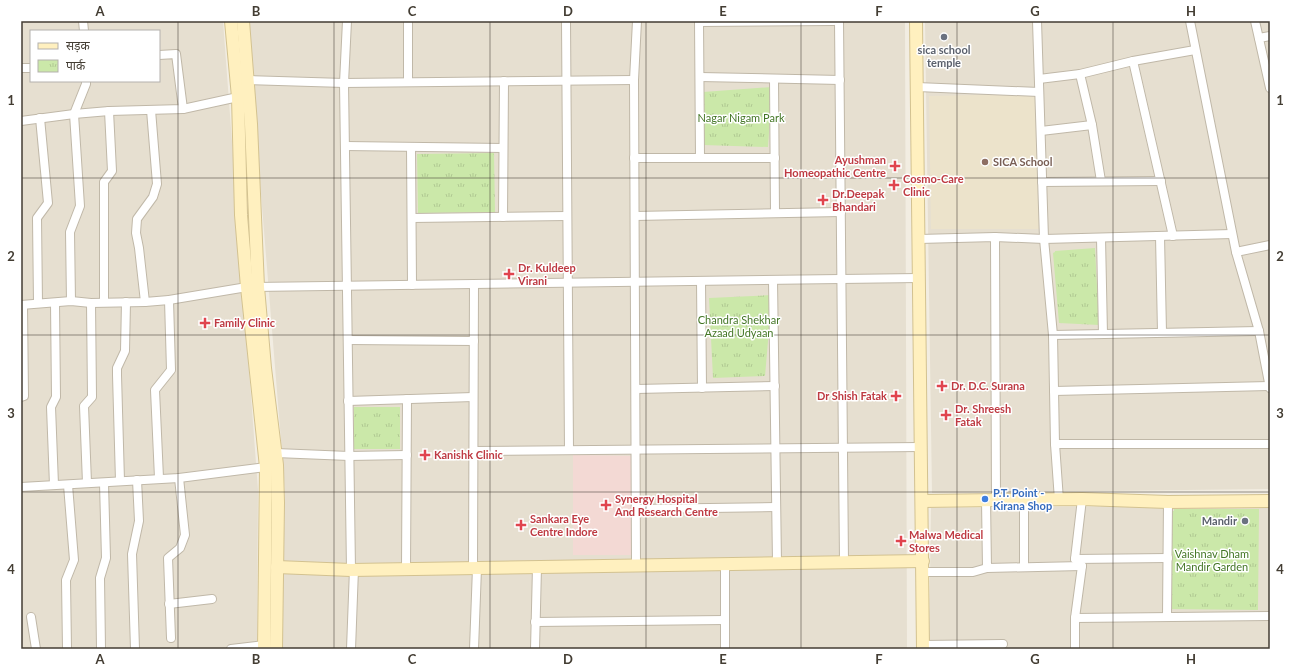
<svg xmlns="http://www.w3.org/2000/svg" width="1291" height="670" viewBox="0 0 1291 670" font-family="Lato,'Noto Sans Devanagari',sans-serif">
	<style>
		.residential { fill: #e6dfd0; fill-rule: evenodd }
		.education { fill: #ece3cb }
		.medical { fill: #f3d9d4 }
		.park { fill: url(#park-tufts) }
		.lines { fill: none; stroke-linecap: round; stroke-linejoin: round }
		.street-casing { stroke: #c0b8a8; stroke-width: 10 }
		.secondary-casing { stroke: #d3c290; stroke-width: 14 }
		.street { stroke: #fff; stroke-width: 8 }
		.secondary { stroke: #fff0bf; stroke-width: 12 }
		.grid { fill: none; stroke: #433d33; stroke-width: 1; stroke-opacity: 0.55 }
		.worship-dot { fill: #6b7280; stroke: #fff; stroke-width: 1.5 }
		.education-dot { fill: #8d6e63; stroke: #fff; stroke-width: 1.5 }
		.health-dot { fill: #e0444e; stroke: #fff; stroke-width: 1.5 }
		.shop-dot { fill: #3f7fe0; stroke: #fff; stroke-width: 1.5 }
		.labels { text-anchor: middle; stroke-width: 3; stroke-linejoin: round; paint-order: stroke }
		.worship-label { font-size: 11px; font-weight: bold; fill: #5b616d; stroke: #fff }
		.park-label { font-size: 11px; fill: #437625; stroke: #fff }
		.health-label { font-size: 11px; font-weight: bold; fill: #be3a42; stroke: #fff; text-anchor: start }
		.education-label { font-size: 11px; font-weight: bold; fill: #785e54; stroke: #fff; text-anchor: start }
		.shop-label { font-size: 11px; font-weight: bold; fill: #366cbe; stroke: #fff; text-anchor: start }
		.neatline { fill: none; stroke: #433d33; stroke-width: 1.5 }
		.grid-label { font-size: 13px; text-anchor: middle; font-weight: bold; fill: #433d33 }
	</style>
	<defs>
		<pattern id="park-tufts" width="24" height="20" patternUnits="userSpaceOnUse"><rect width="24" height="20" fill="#cbe8a9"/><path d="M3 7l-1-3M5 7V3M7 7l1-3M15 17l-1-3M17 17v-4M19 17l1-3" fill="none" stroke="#b0c892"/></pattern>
	</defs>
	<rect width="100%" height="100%" fill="#f2ede2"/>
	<!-- residential -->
	<g class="residential">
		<path d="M21,21H223L258,490L257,649H21ZM31,31H159V81H31Z"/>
		<polygon points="247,21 905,21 907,649 281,649 285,490"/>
		<polygon points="925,21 1270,21 1270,489 932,493"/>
		<polygon points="1270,505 1270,649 929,649 931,508"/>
	</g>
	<!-- education -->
	<polygon class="education" points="1037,94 1041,229 931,229 929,96"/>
	<!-- medical -->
	<polygon class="medical" points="573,455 638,456 638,555 573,555"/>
	<!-- park -->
	<g class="park">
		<polygon points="772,87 768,147 703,145 703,92"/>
		<polygon points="494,153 495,212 418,213 417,154"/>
		<polygon points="1095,248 1099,325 1059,323 1053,253 1055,252 1055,251"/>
		<polygon points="772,295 765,376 713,378 709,298"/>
		<rect x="354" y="407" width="46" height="42"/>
		<polygon points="1174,509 1259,509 1258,610 1167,609 1167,511 1174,511"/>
	</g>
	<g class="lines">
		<defs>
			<g id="street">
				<polyline points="83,21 84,31"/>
				<polyline points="347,21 344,83 351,570"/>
				<polyline points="566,21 569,450"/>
				<polyline points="699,21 700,158"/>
				<polyline points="839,21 844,562"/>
				<polyline points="1037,21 1044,239 1053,335 1055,444 1059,500"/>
				<polyline points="1190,21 1236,252 1259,331 1270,388"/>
				<polyline points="1255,21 1270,88"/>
				<polyline points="699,22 834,21"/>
				<polyline points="1259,38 1270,36"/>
				<polyline points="159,55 176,54 183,109"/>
				<polyline points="1133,61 1173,236"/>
				<polyline points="21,68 31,68"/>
				<polyline points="1080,74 1092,125 1101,181"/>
				<polyline points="700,77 840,80"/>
				<polyline points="774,79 775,213"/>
				<polyline points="1039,79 1080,74 1133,61 1195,50"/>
				<polyline points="248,80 344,83 634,80"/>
				<polyline points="408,82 408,21"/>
				<polyline points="917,87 1039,92"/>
				<polyline points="21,121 74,114 109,111 183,109 238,97"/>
				<polyline points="1041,131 1092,125"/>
				<polyline points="345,146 503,148"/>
				<polyline points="411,147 412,285"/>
				<polyline points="634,158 775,158"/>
				<polyline points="1042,182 1161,181"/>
				<polyline points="635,216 841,212"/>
				<polyline points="503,217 504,81"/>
				<polyline points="412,218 567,216"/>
				<polyline points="1160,236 1162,332"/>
				<polyline points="995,237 996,500"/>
				<polyline points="1101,238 1103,334"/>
				<polyline points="919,239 995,237 1044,239 1232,234"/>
				<polyline points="1236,252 1270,245"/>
				<polyline points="773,280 777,563"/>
				<polyline points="701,281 702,388"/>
				<polyline points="71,301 70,232 80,206 74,114 86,84 86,81"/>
				<polyline points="104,302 104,182 112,171 109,111"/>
				<polyline points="145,302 139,248 136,233 137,219 153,197 157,184 151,110"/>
				<polyline points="38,303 37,218 48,203 40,118"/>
				<polyline points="21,305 71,301 91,303 145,302 169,300 247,287 919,278"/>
				<polyline points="1053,335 1259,331"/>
				<polyline points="348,340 474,341"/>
				<polyline points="636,389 775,386"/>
				<polyline points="1054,391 1269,386"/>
				<polyline points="21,397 24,396 23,305"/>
				<polyline points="348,401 473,397"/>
				<polyline points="1055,444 1270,444"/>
				<polyline points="473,451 921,447"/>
				<polyline points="276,453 349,456 407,455"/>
				<polyline points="159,478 155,390 171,370 169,300"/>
				<polyline points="120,481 117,375 117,368 125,351 126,302"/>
				<polyline points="87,483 84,406 92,397 91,303"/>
				<polyline points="54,485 51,407 56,397 55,303"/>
				<polyline points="21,487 179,478 266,467"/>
				<polyline points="986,500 987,568 1082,566"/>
				<polyline points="636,509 776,507"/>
				<polyline points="1075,559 1168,558"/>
				<polyline points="725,564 725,649"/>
				<polyline points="636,565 634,80 637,21"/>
				<polyline points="1024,567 1024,500"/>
				<polyline points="473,568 474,284"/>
				<polyline points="406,569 407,399"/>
				<polyline points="923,572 973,572 987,568"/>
				<polyline points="169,604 212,599"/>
				<polyline points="31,617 36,649"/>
				<polyline points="1167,617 1168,502"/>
				<polyline points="1075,618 1270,616"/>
				<polyline points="535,622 725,620"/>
				<polyline points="171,638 168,558 180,548 185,535 179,478"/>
				<polyline points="923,645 1003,644"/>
				<polyline points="67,649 66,580 74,560 68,485"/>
				<polyline points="101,649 100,578 106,558 104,483"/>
				<polyline points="135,649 132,554 139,521 137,480"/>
				<polyline points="231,649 264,645"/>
				<polyline points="351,649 354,569"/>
				<polyline points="474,649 477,568"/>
				<polyline points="535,649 537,567"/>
				<polyline points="1075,649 1075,618 1082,566 1075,559 1082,499"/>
			</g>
			<g id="secondary">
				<polyline points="231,21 238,97 241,215 247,287 266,467 264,649"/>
				<polyline points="243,21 251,124 258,287 265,368 277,465 278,503 276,649"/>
				<polyline points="916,21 923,649"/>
				<polyline points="922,501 1082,499 1168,502 1270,501"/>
				<polyline points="277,567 351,570 923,561"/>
			</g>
		</defs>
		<!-- street casing -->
		<use href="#street" class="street-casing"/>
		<!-- secondary casing -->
		<use href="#secondary" class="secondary-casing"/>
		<!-- street -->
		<use href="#street" class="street"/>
		<!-- secondary -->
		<use href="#secondary" class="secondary"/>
	</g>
	<!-- grid -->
	<path class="grid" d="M178,21V649M334,21V649M490,21V649M646,21V649M801,21V649M957,21V649M1113,21V649M21,178H1270M21,335H1270M21,492H1270"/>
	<!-- markers -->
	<g class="worship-dot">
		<circle cx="944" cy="37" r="4"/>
		<circle cx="1245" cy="521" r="4"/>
	</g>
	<circle class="education-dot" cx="985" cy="162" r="4"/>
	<g class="health-dot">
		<path d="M893 160h4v4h4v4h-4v4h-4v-4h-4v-4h4z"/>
		<path d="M892 179h4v4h4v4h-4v4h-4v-4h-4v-4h4z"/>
		<path d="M821 194h4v4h4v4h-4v4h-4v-4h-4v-4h4z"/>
		<path d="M507 268h4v4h4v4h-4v4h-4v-4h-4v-4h4z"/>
		<path d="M203 317h4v4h4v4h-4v4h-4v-4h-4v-4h4z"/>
		<path d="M940 380h4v4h4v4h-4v4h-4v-4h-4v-4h4z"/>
		<path d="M894 390h4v4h4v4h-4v4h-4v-4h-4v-4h4z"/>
		<path d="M944 409h4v4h4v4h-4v4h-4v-4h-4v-4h4z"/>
		<path d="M423 449h4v4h4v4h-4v4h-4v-4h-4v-4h4z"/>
		<path d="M604 499h4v4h4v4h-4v4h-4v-4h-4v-4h4z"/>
		<path d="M519 519h4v4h4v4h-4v4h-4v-4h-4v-4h4z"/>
		<path d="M899 535h4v4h4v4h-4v4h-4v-4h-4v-4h4z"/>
	</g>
	<circle class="shop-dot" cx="985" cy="499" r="4"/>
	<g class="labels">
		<!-- worship labels -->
		<g class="worship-label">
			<text x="944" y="54">sica school<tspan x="944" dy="13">temple</tspan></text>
			<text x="1237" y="525" text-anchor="end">Mandir</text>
		</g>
		<!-- park labels -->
		<g class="park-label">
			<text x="741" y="122">Nagar Nigam Park</text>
			<text x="739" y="324">Chandra Shekhar<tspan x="739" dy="13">Azaad Udyaan</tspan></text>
			<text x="1212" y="558">Vaishnav Dham<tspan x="1212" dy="13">Mandir Garden</tspan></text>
		</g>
		<!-- health labels -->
		<g class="health-label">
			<text x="886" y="164" text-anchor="end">Ayushman<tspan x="886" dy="13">Homeopathic Centre</tspan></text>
			<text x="903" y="183">Cosmo-Care<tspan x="903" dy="13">Clinic</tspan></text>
			<text x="832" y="198">Dr.Deepak<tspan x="832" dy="13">Bhandari</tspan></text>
			<text x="518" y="272">Dr. Kuldeep<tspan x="518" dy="13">Virani</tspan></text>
			<text x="214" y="327">Family Clinic</text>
			<text x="951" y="390">Dr. D.C. Surana</text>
			<text x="887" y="400" text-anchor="end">Dr Shish Fatak</text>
			<text x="955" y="413">Dr. Shreesh<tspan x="955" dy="13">Fatak</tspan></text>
			<text x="434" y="459">Kanishk Clinic</text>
			<text x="615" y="503">Synergy Hospital<tspan x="615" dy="13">And Research Centre</tspan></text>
			<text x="530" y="523">Sankara Eye<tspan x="530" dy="13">Centre Indore</tspan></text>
			<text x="909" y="539">Malwa Medical<tspan x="909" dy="13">Stores</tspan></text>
		</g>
		<!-- education labels -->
		<g class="education-label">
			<text x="993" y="166">SICA School</text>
		</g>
		<!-- shop labels -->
		<g class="shop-label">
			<text x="993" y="497">P.T. Point -<tspan x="993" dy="13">Kirana Shop</tspan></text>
		</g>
	</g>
	<!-- border -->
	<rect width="1291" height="670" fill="none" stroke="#ffffff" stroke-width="44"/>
	<!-- legend -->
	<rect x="30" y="30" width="130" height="52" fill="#ffffff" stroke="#b4b1ad"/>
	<rect x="38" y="43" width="20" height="6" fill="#fff0bf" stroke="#b4b1ad"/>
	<text x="66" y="50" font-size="12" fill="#433d33">सड़क</text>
	<rect x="38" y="60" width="20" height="12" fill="url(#park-tufts)" stroke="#b4b1ad"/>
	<text x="66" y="70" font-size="12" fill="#433d33">पार्क</text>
	<rect x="22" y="22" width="1247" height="626" class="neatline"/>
	<g class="grid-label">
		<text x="100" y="16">A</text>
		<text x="256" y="16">B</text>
		<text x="412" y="16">C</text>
		<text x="568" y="16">D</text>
		<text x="723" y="16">E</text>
		<text x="879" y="16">F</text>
		<text x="1035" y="16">G</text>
		<text x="1191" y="16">H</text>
		<text x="11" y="105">1</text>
		<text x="1280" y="105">1</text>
		<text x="11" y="261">2</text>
		<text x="1280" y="261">2</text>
		<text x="11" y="418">3</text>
		<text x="1280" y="418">3</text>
		<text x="11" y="574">4</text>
		<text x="1280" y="574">4</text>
		<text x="100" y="664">A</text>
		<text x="256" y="664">B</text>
		<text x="412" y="664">C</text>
		<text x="568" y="664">D</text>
		<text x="723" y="664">E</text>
		<text x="879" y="664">F</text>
		<text x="1035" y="664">G</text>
		<text x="1191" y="664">H</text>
	</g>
</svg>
